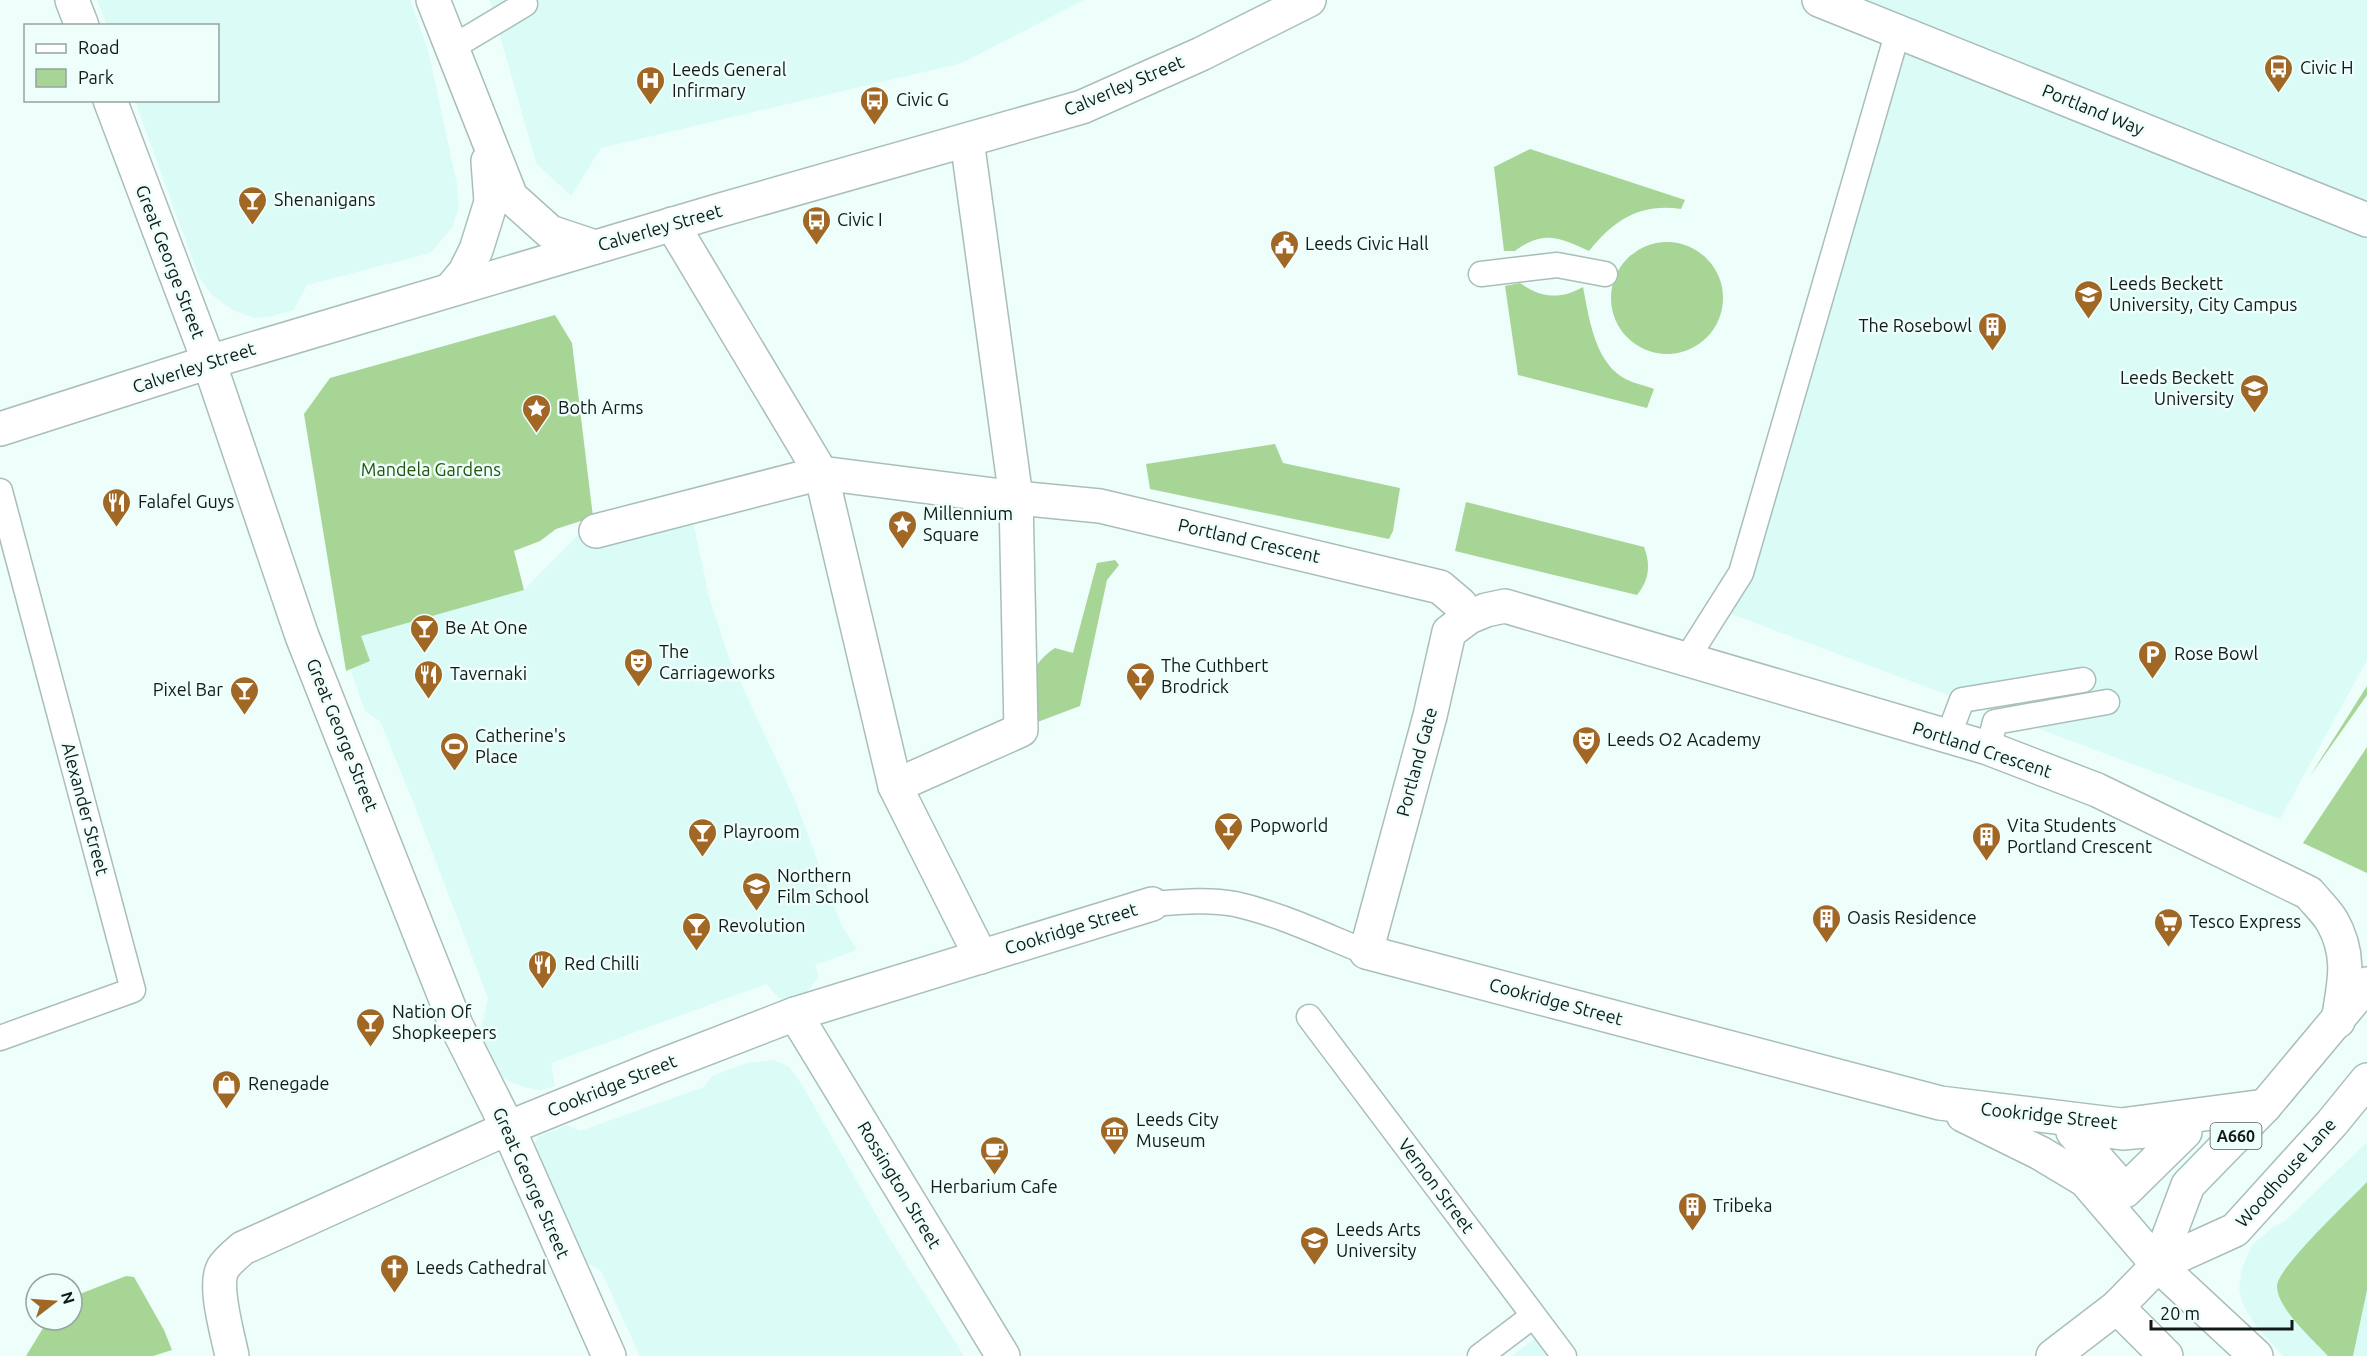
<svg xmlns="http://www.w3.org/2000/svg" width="2367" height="1356" viewBox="0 0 2367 1356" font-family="Ubuntu,sans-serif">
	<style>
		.built { fill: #dbfbf6 }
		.green { fill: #a6d595 }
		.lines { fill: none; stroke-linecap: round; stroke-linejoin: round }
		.lane-casing { stroke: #a9bebb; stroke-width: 27 }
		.street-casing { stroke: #a9bebb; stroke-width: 36 }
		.secondary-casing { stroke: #a9bebb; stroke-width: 36 }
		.highway-casing { stroke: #a9bebb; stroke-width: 36 }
		.lane { stroke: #fff; stroke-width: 24 }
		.street { stroke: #fff; stroke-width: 33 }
		.secondary { stroke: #fff; stroke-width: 33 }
		.highway { stroke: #fff; stroke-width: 33 }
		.labels { text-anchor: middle; stroke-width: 5; stroke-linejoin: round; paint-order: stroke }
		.shield { fill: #edfefb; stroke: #545e5d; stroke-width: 1.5 }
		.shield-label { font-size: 16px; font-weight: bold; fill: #121a19 }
		.poi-label { font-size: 18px; fill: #121a19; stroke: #edfefb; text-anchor: start }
		.street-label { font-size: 18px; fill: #121a19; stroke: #edfefb }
		.park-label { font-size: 18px; fill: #23530b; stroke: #edfefb }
	</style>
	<rect width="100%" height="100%" fill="#edfefb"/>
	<!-- built -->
	<g class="built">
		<polygon points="97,0 410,0 428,50 457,184 459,207 452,228 430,253 307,285 294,310 273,316 254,318 233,310 212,295 199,277 135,101 218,100 218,26 107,25"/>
		<polygon points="490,0 1084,0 962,63 601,148 571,196 536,163"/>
		<polygon points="1819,0 2367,0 2367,660 2280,819 1718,609 1898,31"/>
		<polygon points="692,517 709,597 729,658 795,800 841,924 857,950 815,965 819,977 803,997 789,1008 766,984 551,1063 555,1086 541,1090 524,1087 507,1080 492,1070 482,1039 482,1025 488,998 414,804 380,721 365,711 339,637 524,590 578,535 598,543"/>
		<polygon points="774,1060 789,1067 802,1085 887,1234 964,1356 640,1356 601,1271 583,1261 533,1146 538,1137 567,1125 580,1131 704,1087 712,1076 747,1063"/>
		<polygon points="2367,1142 2367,1356 2283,1356 2254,1323 2244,1307 2239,1289 2242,1268 2252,1245 2273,1227 2284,1222"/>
		<polygon points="1537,1337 1552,1356 1512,1356"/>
	</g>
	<!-- green -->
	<g class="green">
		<path d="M1530,149L1685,200L1681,209C1640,203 1614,220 1589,251C1559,237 1543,230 1515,251H1504L1494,167Z"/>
		<circle cx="1667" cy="298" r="56"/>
		<path d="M1520,283C1541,298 1560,300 1583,287C1589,317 1594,359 1622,377C1631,383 1644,385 1654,389L1647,408L1518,375L1505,286Z"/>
		<polygon points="555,315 572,343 593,517 556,529 540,541 514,551 524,590 361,636 370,661 346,671 304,414 330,378"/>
		<polygon points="1275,444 1283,463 1400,488 1393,531 1389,539 1150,489 1146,464"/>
		<path d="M1466,502L1644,547C1651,565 1649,580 1637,595L1455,551Z"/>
		<path d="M1115,560L1119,565L1107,580L1080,706L1027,726C1029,693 1024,668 1055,648L1073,653L1097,563Z"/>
		<polygon points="2367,686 2367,695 2310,776"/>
		<polygon points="2367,747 2367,873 2303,843"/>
		<path d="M2367,1182V1290L2353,1356H2328C2314,1340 2277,1309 2277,1286C2277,1268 2351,1199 2367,1182Z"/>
		<polygon points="126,1276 134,1277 164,1330 172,1350 153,1356 26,1356 48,1320 72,1320 72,1297"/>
	</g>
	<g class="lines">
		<defs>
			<g id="lane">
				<polyline points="453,47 525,4 523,0"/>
				<polyline points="1481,274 1557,265 1605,274"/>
				<polyline points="0,491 133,990 0,1038"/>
				<polyline points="1686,660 1741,573 1898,31"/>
				<polyline points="1948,737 1962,700 2083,680"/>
				<polyline points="1988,748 1995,722 2107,702"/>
				<path d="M1152,904C1179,902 1208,899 1235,904C1280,914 1323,935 1366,952"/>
				<polyline points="1309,1017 1564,1356"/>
				<polyline points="1480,1356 1533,1316"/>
			</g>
			<g id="street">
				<polyline points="967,140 1016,498 1100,506 1440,587 1460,604 1469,617"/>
				<polyline points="672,224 821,473 1016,498 1021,730 895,786"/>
				<polyline points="0,429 209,362"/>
				<polyline points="596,531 821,473 895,786 981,957"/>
				<polyline points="795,1014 1003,1356"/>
				<path d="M2265,1106L2121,1125L1940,1103L1366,952L1430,716L1449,632L1469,617L1486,610L1505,606L1988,748L2097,790L2309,893C2316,902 2326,911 2332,921C2352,956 2344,984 2338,1021"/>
				<polyline points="1963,1115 2040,1153 2085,1180 2158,1265"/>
				<polygon points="2076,1127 2122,1133 2181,1128 2185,1129 2185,1132 2125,1191 2073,1132 2073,1129"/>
				<path d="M232,1356C228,1335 213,1286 223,1268C228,1260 236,1254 243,1248L508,1128L658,1067L795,1014L1152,904"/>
			</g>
			<g id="secondary">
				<polyline points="72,0 82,26"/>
				<polyline points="433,0 511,197 550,232 595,247"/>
				<polyline points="1819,0 2367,220"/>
				<polyline points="110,100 209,362 302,636 456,1025 508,1128 609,1356"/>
				<polyline points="450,290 465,272 476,250 491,202 488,161"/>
				<polyline points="209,362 717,211 1082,107 1201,54 1309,0"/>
				<polyline points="2053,1356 2117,1307"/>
			</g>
			<g id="highway">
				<polyline points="2158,1265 2188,1185 2265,1106 2367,984"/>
				<polyline points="2158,1265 2256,1356"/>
				<polyline points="2166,1356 2117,1307 2158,1265 2235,1230 2332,1123 2367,1080"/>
			</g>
		</defs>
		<!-- lane casing -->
		<use href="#lane" class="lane-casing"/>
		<!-- street casing -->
		<use href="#street" class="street-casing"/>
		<!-- secondary casing -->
		<use href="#secondary" class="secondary-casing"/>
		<!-- highway casing -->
		<use href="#highway" class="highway-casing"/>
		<!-- lane -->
		<use href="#lane" class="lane"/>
		<!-- street -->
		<use href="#street" class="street"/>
		<!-- secondary -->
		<use href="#secondary" class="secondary"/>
		<!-- highway -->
		<use href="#highway" class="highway"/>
	</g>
	<!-- icons -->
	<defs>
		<symbol id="bus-pin" viewBox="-11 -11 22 30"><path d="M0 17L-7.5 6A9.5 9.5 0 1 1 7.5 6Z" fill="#a06725" stroke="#edfefb"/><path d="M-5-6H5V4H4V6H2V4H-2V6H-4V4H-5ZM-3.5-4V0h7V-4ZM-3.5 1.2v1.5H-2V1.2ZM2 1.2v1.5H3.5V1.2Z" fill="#fff"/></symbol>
		<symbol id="hospital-pin" viewBox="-11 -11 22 30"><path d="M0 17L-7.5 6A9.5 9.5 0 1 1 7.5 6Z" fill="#a06725" stroke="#edfefb"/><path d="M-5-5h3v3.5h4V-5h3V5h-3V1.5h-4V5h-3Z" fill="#fff"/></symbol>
		<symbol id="bar-pin" viewBox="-11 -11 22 30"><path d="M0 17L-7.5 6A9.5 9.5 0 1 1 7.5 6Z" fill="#a06725" stroke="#edfefb"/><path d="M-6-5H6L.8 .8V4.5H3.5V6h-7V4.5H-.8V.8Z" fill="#fff"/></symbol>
		<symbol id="civic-pin" viewBox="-11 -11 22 30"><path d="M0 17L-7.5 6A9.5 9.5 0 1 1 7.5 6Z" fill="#a06725" stroke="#edfefb"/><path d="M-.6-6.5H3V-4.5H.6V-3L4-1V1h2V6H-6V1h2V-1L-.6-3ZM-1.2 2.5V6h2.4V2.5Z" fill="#fff"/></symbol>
		<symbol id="university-pin" viewBox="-11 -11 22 30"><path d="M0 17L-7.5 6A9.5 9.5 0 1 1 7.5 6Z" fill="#a06725" stroke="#edfefb"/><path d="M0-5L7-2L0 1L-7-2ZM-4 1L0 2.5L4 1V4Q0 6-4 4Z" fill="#fff"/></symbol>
		<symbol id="building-pin" viewBox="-11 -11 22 30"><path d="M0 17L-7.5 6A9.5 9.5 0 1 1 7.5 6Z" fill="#a06725" stroke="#edfefb"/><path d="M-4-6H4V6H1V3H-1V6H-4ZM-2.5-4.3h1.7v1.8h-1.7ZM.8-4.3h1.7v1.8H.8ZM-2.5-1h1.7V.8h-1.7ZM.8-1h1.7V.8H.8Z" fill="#fff"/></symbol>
		<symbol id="sight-pin" viewBox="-11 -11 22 30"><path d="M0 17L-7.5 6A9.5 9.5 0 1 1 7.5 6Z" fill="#a06725" stroke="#edfefb"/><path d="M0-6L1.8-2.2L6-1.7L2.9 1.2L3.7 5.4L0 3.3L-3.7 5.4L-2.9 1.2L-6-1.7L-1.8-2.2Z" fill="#fff"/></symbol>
		<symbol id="restaurant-pin" viewBox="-11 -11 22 30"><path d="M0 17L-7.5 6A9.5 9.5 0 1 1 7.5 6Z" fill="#a06725" stroke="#edfefb"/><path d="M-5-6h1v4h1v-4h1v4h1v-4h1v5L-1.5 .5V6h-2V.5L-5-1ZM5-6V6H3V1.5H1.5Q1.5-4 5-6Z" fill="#fff"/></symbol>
		<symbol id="parking-pin" viewBox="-11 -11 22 30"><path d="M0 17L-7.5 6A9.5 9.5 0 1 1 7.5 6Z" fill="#a06725" stroke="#edfefb"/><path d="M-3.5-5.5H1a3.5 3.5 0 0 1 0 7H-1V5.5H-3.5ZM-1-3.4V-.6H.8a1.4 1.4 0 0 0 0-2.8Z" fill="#fff"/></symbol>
		<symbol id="theatre-pin" viewBox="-11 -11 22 30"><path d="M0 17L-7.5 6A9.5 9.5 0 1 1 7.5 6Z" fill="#a06725" stroke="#edfefb"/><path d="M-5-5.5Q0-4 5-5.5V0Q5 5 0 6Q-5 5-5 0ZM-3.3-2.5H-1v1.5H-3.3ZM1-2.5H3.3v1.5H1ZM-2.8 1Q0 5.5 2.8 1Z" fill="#fff"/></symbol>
		<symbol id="stadium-pin" viewBox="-11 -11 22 30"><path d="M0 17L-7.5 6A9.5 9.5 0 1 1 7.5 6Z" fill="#a06725" stroke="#edfefb"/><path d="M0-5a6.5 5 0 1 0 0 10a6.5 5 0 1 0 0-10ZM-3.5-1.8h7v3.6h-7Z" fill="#fff"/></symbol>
		<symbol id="supermarket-pin" viewBox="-11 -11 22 30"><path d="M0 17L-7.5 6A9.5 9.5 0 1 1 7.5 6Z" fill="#a06725" stroke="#edfefb"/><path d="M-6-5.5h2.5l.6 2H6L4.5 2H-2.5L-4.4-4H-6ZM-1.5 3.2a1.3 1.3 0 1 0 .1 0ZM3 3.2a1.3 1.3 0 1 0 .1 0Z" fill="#fff"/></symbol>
		<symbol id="shop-pin" viewBox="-11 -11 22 30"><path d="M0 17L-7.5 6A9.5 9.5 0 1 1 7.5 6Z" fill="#a06725" stroke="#edfefb"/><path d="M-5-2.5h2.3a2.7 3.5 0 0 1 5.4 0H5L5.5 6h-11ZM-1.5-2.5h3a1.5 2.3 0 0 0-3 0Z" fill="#fff"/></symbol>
		<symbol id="museum-pin" viewBox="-11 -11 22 30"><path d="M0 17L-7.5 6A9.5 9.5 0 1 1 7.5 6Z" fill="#a06725" stroke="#edfefb"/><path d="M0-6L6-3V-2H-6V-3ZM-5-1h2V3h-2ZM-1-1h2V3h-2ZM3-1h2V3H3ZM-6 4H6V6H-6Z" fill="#fff"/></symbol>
		<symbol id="cafe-pin" viewBox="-11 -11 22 30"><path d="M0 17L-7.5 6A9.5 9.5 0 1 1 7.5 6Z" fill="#a06725" stroke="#edfefb"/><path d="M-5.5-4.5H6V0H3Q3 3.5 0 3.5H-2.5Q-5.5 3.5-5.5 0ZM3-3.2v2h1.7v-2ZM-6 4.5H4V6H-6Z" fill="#fff"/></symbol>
		<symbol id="church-pin" viewBox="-11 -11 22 30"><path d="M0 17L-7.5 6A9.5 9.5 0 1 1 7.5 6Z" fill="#a06725" stroke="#edfefb"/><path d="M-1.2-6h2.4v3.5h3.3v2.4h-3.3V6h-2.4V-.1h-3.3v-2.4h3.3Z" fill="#fff"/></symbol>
	</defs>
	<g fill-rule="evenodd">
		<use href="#bus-pin" x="2262" y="52" width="33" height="45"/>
		<use href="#hospital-pin" x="634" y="64" width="33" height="45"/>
		<use href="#bus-pin" x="858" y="84" width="33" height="45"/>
		<use href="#bar-pin" x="236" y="184" width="33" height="45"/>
		<use href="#bus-pin" x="800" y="204" width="33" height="45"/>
		<use href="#civic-pin" x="1268" y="228" width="33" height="45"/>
		<use href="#university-pin" x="2072" y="278" width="33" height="45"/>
		<use href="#building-pin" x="1976" y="310" width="33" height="45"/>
		<use href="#university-pin" x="2238" y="372" width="33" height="45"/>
		<use href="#sight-pin" x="520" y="392" width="33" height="45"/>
		<use href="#restaurant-pin" x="100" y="486" width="33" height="45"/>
		<use href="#sight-pin" x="886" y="508" width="33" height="45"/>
		<use href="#bar-pin" x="408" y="612" width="33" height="45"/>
		<use href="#parking-pin" x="2136" y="638" width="33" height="45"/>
		<use href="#theatre-pin" x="622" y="646" width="33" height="45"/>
		<use href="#restaurant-pin" x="412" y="658" width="33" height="45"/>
		<use href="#bar-pin" x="1124" y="660" width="33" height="45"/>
		<use href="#bar-pin" x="228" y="674" width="33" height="45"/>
		<use href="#theatre-pin" x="1570" y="724" width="33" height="45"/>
		<use href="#stadium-pin" x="438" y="730" width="33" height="45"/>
		<use href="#bar-pin" x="1212" y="810" width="33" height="45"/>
		<use href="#bar-pin" x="686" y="816" width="33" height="45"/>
		<use href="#building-pin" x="1970" y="820" width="33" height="45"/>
		<use href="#university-pin" x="740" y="870" width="33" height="45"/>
		<use href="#building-pin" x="1810" y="902" width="33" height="45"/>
		<use href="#supermarket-pin" x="2152" y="906" width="33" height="45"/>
		<use href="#bar-pin" x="680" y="910" width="33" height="45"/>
		<use href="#restaurant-pin" x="526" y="948" width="33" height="45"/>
		<use href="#bar-pin" x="354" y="1006" width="33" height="45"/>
		<use href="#shop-pin" x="210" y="1068" width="33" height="45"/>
		<use href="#museum-pin" x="1098" y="1114" width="33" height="45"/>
		<use href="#cafe-pin" x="978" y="1134" width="33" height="45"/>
		<use href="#building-pin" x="1676" y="1190" width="33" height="45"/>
		<use href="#university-pin" x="1298" y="1224" width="33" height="45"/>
		<use href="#church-pin" x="378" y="1252" width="33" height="45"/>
	</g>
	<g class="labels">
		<!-- shield labels -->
		<rect class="shield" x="2210.5" y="1123" width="51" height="26" rx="4.5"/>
		<g class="shield-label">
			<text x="2236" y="1142">A660</text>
		</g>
		<!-- poi labels -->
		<g class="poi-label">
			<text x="2300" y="74">Civic H</text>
			<text x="672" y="76">Leeds General<tspan x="672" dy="21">Infirmary</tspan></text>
			<text x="896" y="106">Civic G</text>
			<text x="274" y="206">Shenanigans</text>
			<text x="837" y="226">Civic I</text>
			<text x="1305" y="250">Leeds Civic Hall</text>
			<text x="2109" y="290">Leeds Beckett<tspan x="2109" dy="21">University, City Campus</tspan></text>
			<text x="1972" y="332" text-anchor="end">The Rosebowl</text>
			<text x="2234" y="384" text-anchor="end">Leeds Beckett<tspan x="2234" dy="21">University</tspan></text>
			<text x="558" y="414">Both Arms</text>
			<text x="138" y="508">Falafel Guys</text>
			<text x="923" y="520">Millennium<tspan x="923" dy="21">Square</tspan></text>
			<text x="445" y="634">Be At One</text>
			<text x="659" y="658">The<tspan x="659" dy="21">Carriageworks</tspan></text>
			<text x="2174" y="660">Rose Bowl</text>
			<text x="1161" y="672">The Cuthbert<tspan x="1161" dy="21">Brodrick</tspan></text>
			<text x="450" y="680">Tavernaki</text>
			<text x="223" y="696" text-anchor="end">Pixel Bar</text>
			<text x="475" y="742">Catherine's<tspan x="475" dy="21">Place</tspan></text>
			<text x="1607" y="746">Leeds O2 Academy</text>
			<text x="1250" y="832">Popworld</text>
			<text x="2007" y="832">Vita Students<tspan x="2007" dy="21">Portland Crescent</tspan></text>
			<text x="723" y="838">Playroom</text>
			<text x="777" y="882">Northern<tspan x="777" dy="21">Film School</tspan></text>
			<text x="1847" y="924">Oasis Residence</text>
			<text x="2189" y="928">Tesco Express</text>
			<text x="718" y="932">Revolution</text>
			<text x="564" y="970">Red Chilli</text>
			<text x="392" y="1018">Nation Of<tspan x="392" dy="21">Shopkeepers</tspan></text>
			<text x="248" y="1090">Renegade</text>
			<text x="1136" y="1126">Leeds City<tspan x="1136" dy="21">Museum</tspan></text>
			<text x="994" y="1193" text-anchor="middle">Herbarium Cafe</text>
			<text x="1713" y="1212">Tribeka</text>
			<text x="1336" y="1236">Leeds Arts<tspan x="1336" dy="21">University</tspan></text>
			<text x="416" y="1274">Leeds Cathedral</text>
		</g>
		<!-- street labels -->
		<g class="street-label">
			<text transform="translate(1124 86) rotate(-23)" y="6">Calverley Street</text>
			<text transform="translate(2093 110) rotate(22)" y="6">Portland Way</text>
			<text transform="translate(660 228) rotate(-16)" y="6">Calverley Street</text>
			<text transform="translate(170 262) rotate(69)" y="6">Great George Street</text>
			<text transform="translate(194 368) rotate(-18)" y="6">Calverley Street</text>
			<text transform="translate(1249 541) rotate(13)" y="6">Portland Crescent</text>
			<text transform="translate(342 735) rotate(68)" y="6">Great George Street</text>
			<text transform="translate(1982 750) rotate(18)" y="6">Portland Crescent</text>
			<text transform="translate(1417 762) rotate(-75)" y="6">Portland Gate</text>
			<text transform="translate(85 809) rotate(75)" y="6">Alexander Street</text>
			<text transform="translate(1071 929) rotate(-17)" y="6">Cookridge Street</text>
			<text transform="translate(1556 1002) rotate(15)" y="6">Cookridge Street</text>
			<text transform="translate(612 1086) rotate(-22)" y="6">Cookridge Street</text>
			<text transform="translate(2049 1116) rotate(6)" y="6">Cookridge Street</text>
			<text transform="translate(2286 1173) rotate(-48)" y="6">Woodhouse Lane</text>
			<text transform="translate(531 1183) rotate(66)" y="6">Great George Street</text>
			<text transform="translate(899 1185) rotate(59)" y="6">Rossington Street</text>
			<text transform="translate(1436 1186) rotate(53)" y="6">Vernon Street</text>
		</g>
		<!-- park labels -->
		<g class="park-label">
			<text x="431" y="476">Mandela Gardens</text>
		</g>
	</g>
	<!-- legend -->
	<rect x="24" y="24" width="195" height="78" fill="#edfefb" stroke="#95a3a1" stroke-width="1.5"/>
	<rect x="36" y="44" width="30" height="9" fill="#ffffff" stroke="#95a3a1" stroke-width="1.5"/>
	<text x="78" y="54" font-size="18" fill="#121a19">Road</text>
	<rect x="36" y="69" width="30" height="18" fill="#a6d595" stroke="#95a3a1" stroke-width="1.5"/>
	<text x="78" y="84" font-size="18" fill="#121a19">Park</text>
	<!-- north arrow -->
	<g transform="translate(54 1302) rotate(73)"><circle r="28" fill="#edfefb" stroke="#95a3a1" stroke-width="1.5"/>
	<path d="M0-4.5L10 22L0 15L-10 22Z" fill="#a06725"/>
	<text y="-9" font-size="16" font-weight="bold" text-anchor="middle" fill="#121a19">N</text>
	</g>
	<!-- scale -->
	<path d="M2151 1320v9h141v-9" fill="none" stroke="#121a19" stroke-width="3"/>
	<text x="2160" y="1320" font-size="18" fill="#121a19" stroke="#edfefb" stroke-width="4.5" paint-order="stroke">20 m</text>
</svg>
